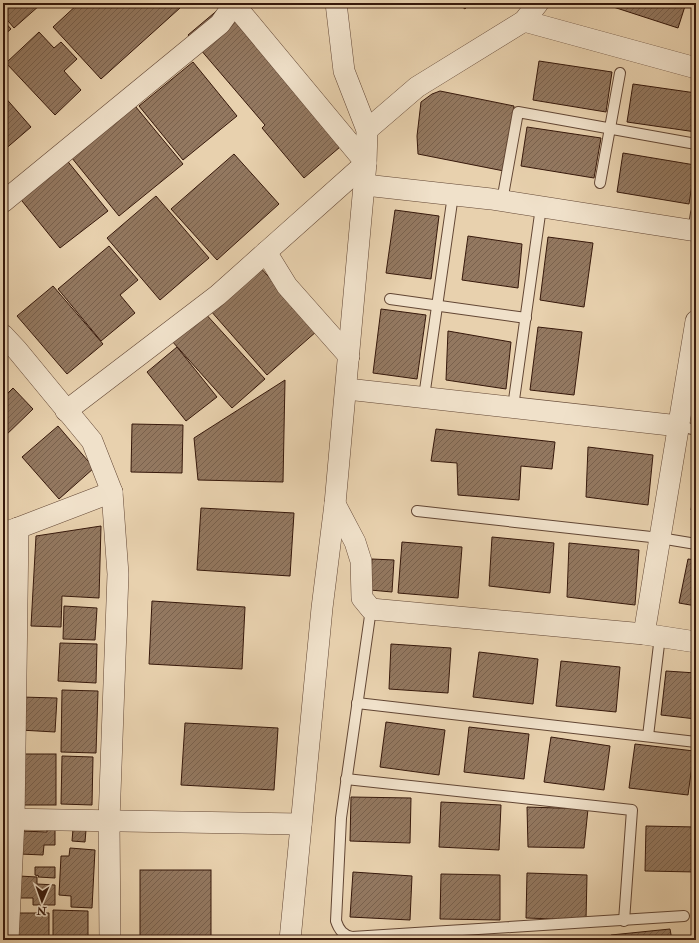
<svg xmlns="http://www.w3.org/2000/svg" width="699" height="943" viewBox="0 0 699 943" font-family="'IM FELL Double Pica',serif">
	<style>
		.building { fill: url(#building-hatch); stroke: #36180b }
		.lines { fill: none; stroke-linecap: round; stroke-linejoin: round }
		.lane-casing { stroke: #624634; stroke-width: 12 }
		.street-casing { stroke: #624634; stroke-width: 22 }
		.lane { stroke: #f0e1ca; stroke-width: 10 }
		.street { stroke: #f0e1ca; stroke-width: 21 }
	</style>
	<defs>
		<pattern id="building-hatch" width="6" height="6" patternUnits="userSpaceOnUse"><rect width="6" height="6" fill="#937860"/><path d="M-1 1l2-2M0 6l6-6M5 7l2-2" fill="none" stroke="#79614d"/></pattern>
	</defs>
	<rect width="100%" height="100%" fill="#e8d1ae"/>
	<filter id="stains"><feTurbulence type="fractalNoise" baseFrequency=".005" numOctaves="4"/><feColorMatrix values="0 0 0 0 .2 0 0 0 0 .09 0 0 0 0 .02 0 0 0 .5 -.17"/></filter>
	<radialGradient id="worn" r=".72"><stop offset=".6" stop-color="#630" stop-opacity="0"/><stop offset="1" stop-color="#630" stop-opacity=".3"/></radialGradient>
	<!-- building -->
	<g class="building">
		<polygon points="3,3 38,3 40,5 14,28 3,15"/>
		<polygon points="79,3 176,3 180,8 101,79 53,27"/>
		<polygon points="226,3 340,147 304,178 262,128 265,125 188,35"/>
		<polygon points="457,3 470,3 465,9"/>
		<polygon points="601,3 686,3 678,28"/>
		<polygon points="3,20 11,29 3,36"/>
		<polygon points="39,32 54,48 61,42 77,59 64,71 81,90 55,115 6,63"/>
		<polygon points="539,61 612,72 606,112 533,100"/>
		<polygon points="193,62 237,116 183,160 139,106"/>
		<polygon points="633,84 696,93 696,132 627,122"/>
		<polygon points="440,91 514,106 504,171 418,154 417,136 421,102 432,94"/>
		<polygon points="3,95 31,127 3,151"/>
		<polygon points="131,101 183,164 119,216 67,152"/>
		<polygon points="527,127 601,138 594,178 521,166"/>
		<polygon points="623,153 695,165 689,204 617,192"/>
		<polygon points="234,154 279,204 217,260 171,209"/>
		<polygon points="65,158 108,211 60,248 18,196"/>
		<polygon points="156,196 209,258 160,300 107,238"/>
		<polygon points="395,210 439,216 431,279 386,273"/>
		<polygon points="468,236 522,244 518,288 462,280"/>
		<polygon points="548,237 593,243 584,307 540,300"/>
		<polygon points="109,246 138,280 120,295 135,313 101,341 58,289"/>
		<polygon points="259,266 317,331 267,375 210,310"/>
		<polygon points="53,286 103,344 67,374 17,316"/>
		<polygon points="381,309 426,315 417,379 373,373"/>
		<polygon points="203,311 265,379 232,408 171,340"/>
		<polygon points="538,327 582,332 574,395 530,390"/>
		<polygon points="448,331 511,342 506,389 446,380"/>
		<polygon points="177,347 217,397 186,421 147,372"/>
		<polygon points="285,380 283,482 198,480 194,438"/>
		<polygon points="13,388 33,409 3,438 3,398"/>
		<polygon points="132,424 183,425 182,473 131,472"/>
		<polygon points="58,426 94,468 59,499 22,457"/>
		<polygon points="436,429 555,442 552,469 521,466 519,500 458,495 457,463 431,461"/>
		<polygon points="588,447 653,455 648,505 586,497"/>
		<polygon points="696,479 696,511 691,510"/>
		<polygon points="201,508 294,513 290,576 197,570"/>
		<polygon points="101,526 99,598 62,596 61,627 31,626 36,536"/>
		<polygon points="492,537 554,543 550,593 489,586"/>
		<polygon points="402,542 462,547 458,598 398,593"/>
		<polygon points="569,543 639,550 635,605 567,597"/>
		<rect x="3" y="558" width="6" height="34"/>
		<polygon points="372,559 394,560 392,592 370,590"/>
		<polygon points="688,559 696,560 696,606 679,603"/>
		<polygon points="152,601 245,607 242,669 149,664"/>
		<polygon points="64,606 97,608 95,640 63,639"/>
		<polygon points="3,607 8,607 5,651 3,650"/>
		<polygon points="60,643 97,644 96,683 58,681"/>
		<polygon points="391,644 451,648 448,693 389,689"/>
		<polygon points="479,652 538,659 533,704 473,697"/>
		<polygon points="561,661 620,667 616,712 556,706"/>
		<polygon points="666,671 696,673 696,719 661,715"/>
		<polygon points="62,690 98,691 96,753 61,752"/>
		<polygon points="21,697 57,698 55,732 20,730"/>
		<polygon points="386,722 445,730 439,775 380,767"/>
		<polygon points="185,723 278,728 274,790 181,785"/>
		<polygon points="469,727 529,734 524,779 464,772"/>
		<polygon points="551,737 610,746 604,790 544,782"/>
		<polygon points="635,744 694,751 688,795 629,788"/>
		<rect x="24" y="754" width="32" height="51"/>
		<polygon points="62,756 93,757 92,805 61,804"/>
		<polygon points="351,797 411,798 410,843 350,841"/>
		<polygon points="441,802 501,805 499,850 439,847"/>
		<polygon points="527,807 588,809 584,848 528,847"/>
		<polygon points="646,826 696,827 696,872 645,871"/>
		<polygon points="47,827 55,828 55,845 44,845 43,855 20,854 21,831 47,832"/>
		<polygon points="73,829 86,830 85,842 72,841"/>
		<polygon points="70,848 95,850 92,908 71,907 71,896 59,895 61,856 69,856"/>
		<polygon points="35,867 55,867 55,878 38,877 39,876 35,875"/>
		<rect x="140" y="870" width="71" height="70"/>
		<polygon points="353,872 412,876 410,920 350,917"/>
		<polygon points="527,873 587,875 586,920 526,918"/>
		<polygon points="441,874 500,875 500,920 440,919"/>
		<polygon points="19,876 37,877 37,884 55,885 55,905 33,905 33,898 19,898"/>
		<polygon points="53,910 88,911 88,940 53,940"/>
		<polygon points="19,913 49,913 49,940 18,940"/>
		<polygon points="670,929 672,940 611,940 611,935"/>
	</g>
	<g class="lines">
		<defs>
			<g id="lane">
				<polyline points="600,183 620,73"/>
				<polyline points="502,201 518,112 696,144"/>
				<polyline points="693,230 696,213"/>
				<polyline points="390,299 526,318"/>
				<polyline points="424,397 453,195"/>
				<polyline points="513,407 541,207"/>
				<polyline points="679,426 696,430"/>
				<polyline points="417,511 660,538 696,544"/>
				<path d="M371,609L341,818L336,921C339,930 343,935 352,937L684,916"/>
				<polyline points="357,703 696,742"/>
				<polyline points="648,736 660,636"/>
				<polyline points="346,779 632,810 624,921"/>
			</g>
			<g id="street">
				<polyline points="524,21 696,68"/>
				<polyline points="367,130 417,87 524,21 538,3"/>
				<polyline points="365,185 491,199 696,231"/>
				<polyline points="3,202 220,24 235,3"/>
				<polyline points="266,252 287,286 349,356"/>
				<polyline points="3,335 17,350 92,441 112,492 118,574 109,821 110,940"/>
				<polyline points="347,389 679,426"/>
				<polyline points="66,411 218,295 366,163 233,3"/>
				<polyline points="335,504 355,542 361,561 362,598 371,609 644,634 696,642"/>
				<polyline points="4,533 18,528 112,492"/>
				<polyline points="644,634 696,321"/>
				<polyline points="3,819 301,824"/>
				<polyline points="8,940 14,820 18,528"/>
				<polyline points="290,940 322,608 335,504 366,163 367,130 344,71 336,3"/>
			</g>
		</defs>
		<!-- lane casing -->
		<use href="#lane" class="lane-casing"/>
		<!-- street casing -->
		<use href="#street" class="street-casing"/>
		<!-- lane -->
		<use href="#lane" class="lane"/>
		<!-- street -->
		<use href="#street" class="street"/>
	</g>
	<!-- margin -->
	<rect width="699" height="943" fill="none" stroke="#e8d1ae" stroke-width="16"/>
	<rect x="4" y="4" width="691" height="935" fill="none" stroke="#36180b" stroke-width="2"/>
	<rect x="8" y="8" width="683" height="927" fill="none" stroke="#36180b"/>
	<!-- north arrow -->
	<g transform="translate(42 901) rotate(182)" stroke="#f0e1ca" stroke-width="3" paint-order="stroke">
	<path d="M0-3L7 15L0 10L-7 15Z" fill="#36180b"/>
	<text y="-6" font-size="11" font-weight="bold" text-anchor="middle" fill="#36180b">N</text>
	</g>
	<rect width="100%" height="100%" filter="url(#stains)"/>
	<rect width="100%" height="100%" fill="url(#worn)"/>
</svg>
